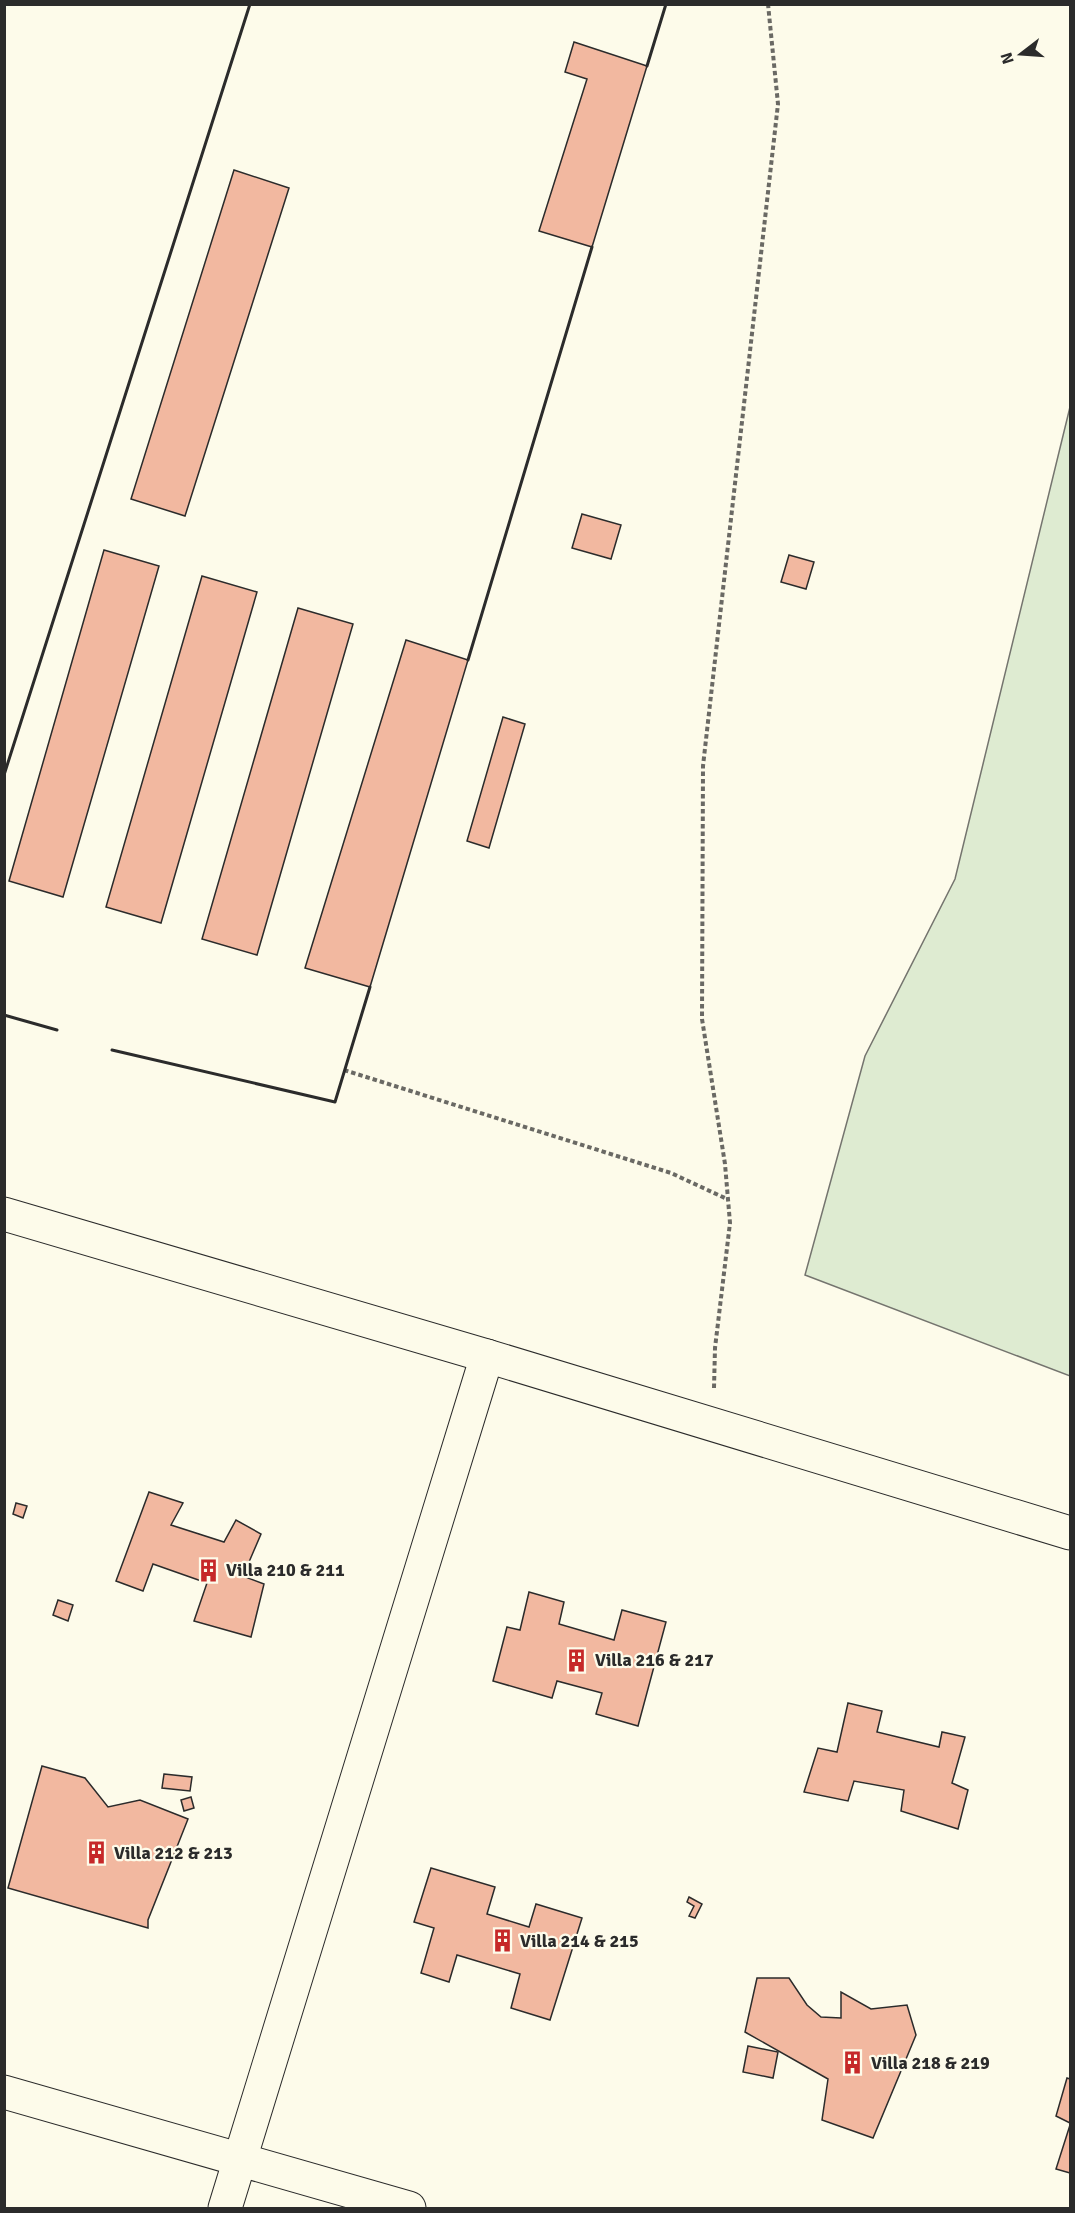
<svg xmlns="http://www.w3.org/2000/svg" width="1075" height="2213" viewBox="0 0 1075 2213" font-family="Signika,sans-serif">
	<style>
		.green { fill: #deebd1; stroke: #74746e; stroke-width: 1.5 }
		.building { fill: #f2b8a0; stroke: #2b2b2b; stroke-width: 1.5 }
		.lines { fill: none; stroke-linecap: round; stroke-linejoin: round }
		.street-casing { stroke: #2b2b2b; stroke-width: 35 }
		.path { stroke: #6a6964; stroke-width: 4; stroke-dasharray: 4.5 3; stroke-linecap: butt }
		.street { stroke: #fdfbea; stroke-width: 33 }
		.wall { stroke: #2b2b2b; stroke-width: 3 }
		.labels { text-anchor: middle; stroke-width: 4.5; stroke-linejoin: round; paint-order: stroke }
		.poi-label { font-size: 18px; font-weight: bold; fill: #2b2b2b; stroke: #fdfbea; text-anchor: start }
	</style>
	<rect width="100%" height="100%" fill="#fdfbea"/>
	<!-- green -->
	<polygon class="green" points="1070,407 1070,1376 805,1275 865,1056 955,879"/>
	<!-- building -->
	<g class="building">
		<polygon points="574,42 647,66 592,247 539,231 587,79 565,72"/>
		<polygon points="234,170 289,188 185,516 131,499"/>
		<polygon points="582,514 621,525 611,559 572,548"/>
		<polygon points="104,550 159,566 63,897 9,881"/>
		<polygon points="789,555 814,562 806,589 781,582"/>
		<polygon points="202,576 257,592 161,923 106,907"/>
		<polygon points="298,608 353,624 257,955 202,939"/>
		<polygon points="406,640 468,660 370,987 305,968"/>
		<polygon points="503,717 525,724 489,848 467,841"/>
		<polygon points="149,1492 183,1503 171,1525 224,1542 236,1520 261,1534 243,1576 264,1584 251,1637 194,1621 207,1583 153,1564 143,1591 116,1581"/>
		<polygon points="16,1503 27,1506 23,1518 13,1514"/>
		<polygon points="529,1592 564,1602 559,1624 614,1640 622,1610 666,1622 638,1726 596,1714 602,1693 557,1681 552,1698 493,1681 507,1627 520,1630"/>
		<polygon points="58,1600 73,1605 68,1621 53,1615"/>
		<polygon points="848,1703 882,1711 877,1732 939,1747 942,1732 965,1737 952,1783 968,1790 958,1829 901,1811 904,1790 854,1781 848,1801 804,1792 818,1748 837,1752"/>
		<polygon points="42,1766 85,1778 108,1807 140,1800 188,1819 148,1920 148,1928 8,1888"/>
		<polygon points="164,1774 192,1777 190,1791 162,1788"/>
		<polygon points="191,1797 194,1808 184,1811 181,1800"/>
		<polygon points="431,1868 495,1887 487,1914 529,1927 536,1904 582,1918 550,2020 511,2008 520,1974 457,1955 449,1982 421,1973 434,1928 414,1922"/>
		<polygon points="689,1897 702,1904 695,1918 689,1916 694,1906 687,1902"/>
		<polygon points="757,1978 789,1978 807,2005 821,2017 841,2018 841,1992 871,2009 907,2005 916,2035 873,2138 822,2120 828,2079 745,2032"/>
		<polygon points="748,2046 778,2052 773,2078 743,2072"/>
		<polygon points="1067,2078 1070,2079 1070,2123 1056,2116"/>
		<polygon points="1070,2125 1070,2173 1056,2169"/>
	</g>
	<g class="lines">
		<defs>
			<g id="street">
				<polyline points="4,1214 487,1356 1070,1533"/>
				<polyline points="4,2092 409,2208"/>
				<polyline points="225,2208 487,1356"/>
			</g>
		</defs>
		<!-- street casing -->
		<use href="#street" class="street-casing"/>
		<!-- path -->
		<g class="path">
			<polyline points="344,1070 671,1173 727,1199"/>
			<polyline points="714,1388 715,1348 730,1223 725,1164 702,1019 703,766 778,104 768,4"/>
		</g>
		<!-- street -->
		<use href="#street" class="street"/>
		<!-- wall -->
		<g class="wall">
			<polyline points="647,66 666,4"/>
			<polyline points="468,660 592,247"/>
			<polyline points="4,775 250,4"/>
			<polyline points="4,1015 57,1030"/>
			<polyline points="112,1050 335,1102 370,987"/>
		</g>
	</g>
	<!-- icons -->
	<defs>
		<symbol id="building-bare" viewBox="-9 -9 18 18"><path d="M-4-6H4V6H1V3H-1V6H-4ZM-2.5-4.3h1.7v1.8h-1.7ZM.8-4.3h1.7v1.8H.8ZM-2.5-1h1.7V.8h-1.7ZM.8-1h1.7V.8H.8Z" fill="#c62828" stroke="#fdfbea" stroke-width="2.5" paint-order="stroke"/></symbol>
	</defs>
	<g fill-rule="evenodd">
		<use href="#building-bare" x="192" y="1554" width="33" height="33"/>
		<use href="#building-bare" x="560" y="1644" width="33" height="33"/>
		<use href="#building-bare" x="80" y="1836" width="33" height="33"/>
		<use href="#building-bare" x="486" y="1924" width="33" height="33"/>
		<use href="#building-bare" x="836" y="2046" width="33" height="33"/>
	</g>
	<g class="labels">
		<!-- poi labels -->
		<g class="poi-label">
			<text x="226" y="1576">Villa 210 &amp; 211</text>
			<text x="595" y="1666">Villa 216 &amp; 217</text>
			<text x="114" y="1859">Villa 212 &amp; 213</text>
			<text x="520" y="1947">Villa 214 &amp; 215</text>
			<text x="871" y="2069">Villa 218 &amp; 219</text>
		</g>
	</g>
	<!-- border -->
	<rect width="1075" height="2213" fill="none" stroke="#2b2b2b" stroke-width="12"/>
	<!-- north arrow -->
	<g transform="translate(1021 54) rotate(253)" stroke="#fdfbea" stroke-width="4.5" paint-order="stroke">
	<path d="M0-4.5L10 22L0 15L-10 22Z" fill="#2b2b2b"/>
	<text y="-9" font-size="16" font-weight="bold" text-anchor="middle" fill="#2b2b2b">N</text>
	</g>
</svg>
